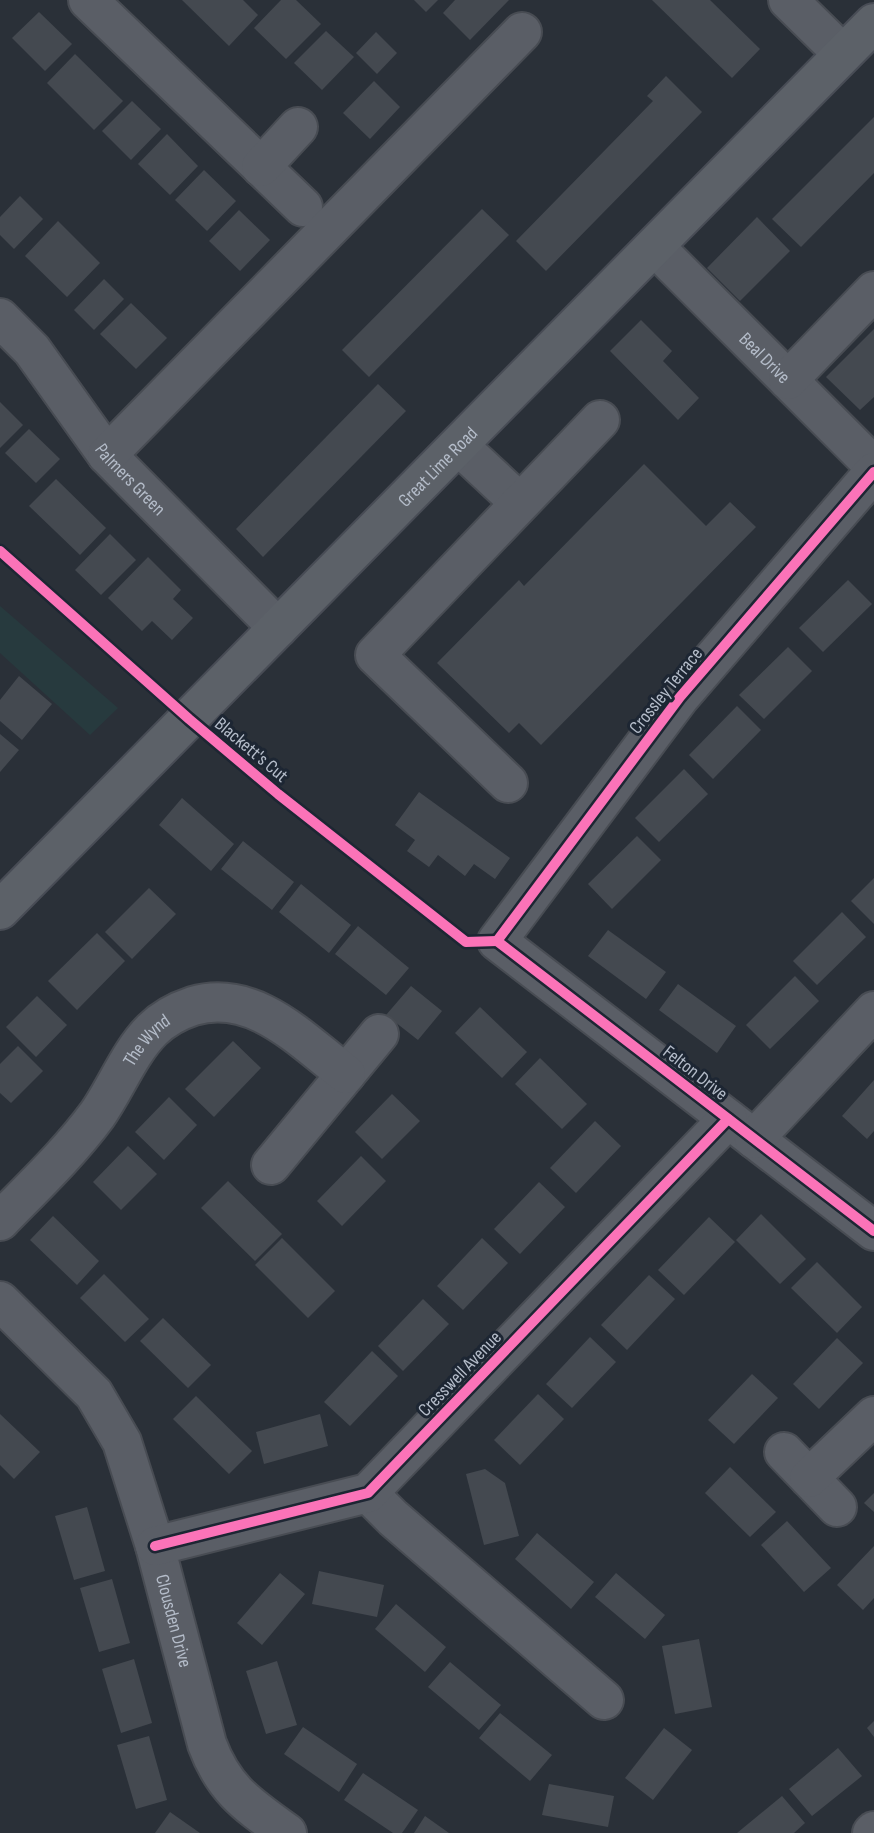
<svg xmlns="http://www.w3.org/2000/svg" width="874" height="1833" viewBox="0 0 874 1833" font-family="'Sofia Sans Condensed',sans-serif">
	<style>
		.green { fill: #273a3e }
		.building { fill: #444950 }
		.lines { fill: none; stroke-linecap: round; stroke-linejoin: round }
		.minor-casing { stroke: #484c53; stroke-width: 42 }
		.major-casing { stroke: #484c55; stroke-width: 42 }
		.minor { stroke: #5a5e66; stroke-width: 38 }
		.major { stroke: #5c6168; stroke-width: 38 }
		.cycleway-casing { stroke: #1d2633; stroke-width: 15 }
		.cycleway { stroke: #fb73b8; stroke-width: 10 }
		.labels { text-anchor: middle; stroke-width: 6; stroke-linejoin: round; paint-order: stroke }
		.street-label { font-size: 19px; fill: #b4bcc9; stroke: #1d2633 }
	</style>
	<rect width="100%" height="100%" fill="#2a3038"/>
	<!-- green -->
	<polygon class="green" points="0,606 118,708 90,735 0,653"/>
	<!-- building -->
	<g class="building">
		<polygon points="182,0 243,0 258,15 229,46"/>
		<polygon points="281,0 296,0 321,24 286,59 254,28"/>
		<polygon points="414,0 438,0 426,12"/>
		<polygon points="455,0 509,0 470,40 443,13"/>
		<polygon points="652,0 710,0 760,49 732,78"/>
		<polygon points="39,12 72,44 45,71 12,38"/>
		<polygon points="326,31 354,57 322,90 294,63"/>
		<polygon points="376,32 397,53 377,74 356,53"/>
		<polygon points="75,54 123,101 94,130 47,83"/>
		<polygon points="666,76 702,112 546,271 516,241 653,101 647,96"/>
		<polygon points="374,81 400,107 370,139 343,113"/>
		<polygon points="132,101 161,129 131,160 102,131"/>
		<polygon points="874,117 874,173 801,247 772,219"/>
		<polygon points="167,134 198,166 170,195 138,164"/>
		<polygon points="204,170 236,201 207,231 175,200"/>
		<polygon points="20,196 43,219 14,249 0,235 0,217"/>
		<polygon points="482,209 509,235 369,377 342,350"/>
		<polygon points="239,210 270,240 240,271 209,241"/>
		<polygon points="757,217 790,251 740,301 707,268"/>
		<polygon points="58,221 100,263 67,297 25,256"/>
		<polygon points="104,279 124,299 94,330 74,310"/>
		<polygon points="131,303 167,338 136,369 100,334"/>
		<polygon points="641,320 672,351 663,361 699,398 678,420 610,351"/>
		<polygon points="874,329 874,397 860,410 826,377"/>
		<polygon points="378,384 406,411 263,557 236,529"/>
		<polygon points="0,402 23,425 0,448"/>
		<polygon points="29,429 60,459 36,483 5,453"/>
		<polygon points="644,464 706,526 730,502 756,527 541,745 519,723 509,733 437,663 519,580 524,586"/>
		<polygon points="56,479 106,528 80,555 29,506"/>
		<polygon points="110,534 136,560 101,595 75,570"/>
		<polygon points="148,557 181,590 173,599 193,618 172,640 152,621 142,631 108,598"/>
		<polygon points="848,580 872,604 823,652 799,628"/>
		<polygon points="788,647 812,671 764,719 739,695"/>
		<polygon points="19,676 52,704 22,740 0,721 0,700"/>
		<polygon points="737,706 761,730 713,779 689,755"/>
		<polygon points="0,734 19,750 0,772"/>
		<polygon points="684,769 708,794 659,842 635,818"/>
		<polygon points="419,792 510,858 495,879 474,864 465,876 438,855 429,867 407,851 415,840 395,825"/>
		<polygon points="182,798 234,844 211,871 159,825"/>
		<polygon points="637,836 661,860 612,909 588,884"/>
		<polygon points="243,841 294,882 272,910 221,869"/>
		<polygon points="874,878 874,924 851,901"/>
		<polygon points="301,884 351,925 329,953 279,912"/>
		<polygon points="149,888 176,914 132,959 105,932"/>
		<polygon points="842,912 866,937 817,985 793,961"/>
		<polygon points="358,926 409,968 386,995 335,954"/>
		<polygon points="608,930 666,972 646,999 588,956"/>
		<polygon points="97,933 125,961 77,1010 48,981"/>
		<polygon points="795,976 819,1001 770,1049 746,1025"/>
		<polygon points="678,984 736,1026 717,1053 659,1010"/>
		<polygon points="411,986 442,1011 418,1040 386,1015"/>
		<polygon points="37,996 67,1025 36,1057 6,1027"/>
		<polygon points="480,1007 527,1052 502,1078 455,1033"/>
		<polygon points="233,1041 261,1068 214,1117 185,1089"/>
		<polygon points="18,1046 43,1071 11,1103 0,1093 0,1064"/>
		<polygon points="540,1058 587,1104 562,1129 515,1084"/>
		<polygon points="874,1080 874,1131 867,1139 842,1116"/>
		<polygon points="392,1094 420,1121 382,1159 355,1132"/>
		<polygon points="169,1097 197,1125 164,1160 135,1132"/>
		<polygon points="595,1121 621,1146 576,1193 550,1168"/>
		<polygon points="128,1146 157,1174 121,1210 93,1182"/>
		<polygon points="361,1156 386,1181 342,1226 317,1201"/>
		<polygon points="228,1181 282,1234 255,1261 201,1208"/>
		<polygon points="539,1182 565,1207 520,1254 494,1229"/>
		<polygon points="761,1214 806,1259 780,1284 736,1240"/>
		<polygon points="53,1216 99,1261 77,1285 30,1240"/>
		<polygon points="709,1217 735,1242 684,1295 658,1270"/>
		<polygon points="282,1238 335,1291 308,1318 255,1265"/>
		<polygon points="482,1238 508,1263 463,1310 437,1286"/>
		<polygon points="817,1262 862,1307 837,1333 791,1288"/>
		<polygon points="104,1274 149,1319 125,1342 80,1298"/>
		<polygon points="649,1275 675,1299 627,1350 601,1325"/>
		<polygon points="423,1299 449,1324 403,1371 378,1346"/>
		<polygon points="163,1318 211,1365 188,1388 140,1341"/>
		<polygon points="590,1337 616,1362 572,1408 546,1384"/>
		<polygon points="837,1338 863,1363 819,1409 793,1384"/>
		<polygon points="372,1351 398,1376 350,1426 324,1402"/>
		<polygon points="752,1374 778,1398 734,1444 708,1420"/>
		<polygon points="538,1394 564,1419 520,1465 494,1440"/>
		<polygon points="196,1396 252,1451 229,1474 173,1419"/>
		<polygon points="0,1414 40,1452 14,1479 0,1465"/>
		<polygon points="320,1414 328,1446 264,1464 256,1432"/>
		<polygon points="730,1467 776,1512 750,1537 705,1493"/>
		<polygon points="485,1469 505,1483 519,1536 484,1545 466,1474"/>
		<polygon points="874,1493 874,1512 864,1503"/>
		<polygon points="87,1507 105,1571 74,1580 55,1516"/>
		<polygon points="787,1521 831,1568 804,1592 761,1545"/>
		<polygon points="537,1533 594,1582 571,1609 515,1559"/>
		<polygon points="874,1546 874,1598 863,1610 837,1585"/>
		<polygon points="319,1571 384,1585 377,1617 312,1604"/>
		<polygon points="280,1573 305,1594 262,1645 237,1623"/>
		<polygon points="616,1573 665,1615 645,1639 595,1597"/>
		<polygon points="112,1579 130,1643 99,1652 80,1588"/>
		<polygon points="396,1604 446,1647 425,1672 375,1629"/>
		<polygon points="699,1639 712,1707 675,1714 662,1646"/>
		<polygon points="134,1659 152,1723 121,1733 102,1669"/>
		<polygon points="277,1661 297,1725 266,1734 246,1671"/>
		<polygon points="450,1662 501,1705 479,1730 428,1687"/>
		<polygon points="500,1713 552,1755 530,1781 479,1738"/>
		<polygon points="874,1721 874,1737 867,1728"/>
		<polygon points="303,1727 357,1764 339,1792 284,1754"/>
		<polygon points="664,1728 692,1750 653,1800 625,1778"/>
		<polygon points="149,1736 167,1800 136,1809 117,1745"/>
		<polygon points="838,1748 862,1776 812,1816 789,1789"/>
		<polygon points="363,1773 418,1810 402,1833 393,1833 344,1800"/>
		<polygon points="549,1784 614,1796 608,1827 542,1815"/>
		<polygon points="782,1796 805,1823 794,1833 737,1833"/>
		<polygon points="170,1812 200,1833 155,1833"/>
		<polygon points="425,1816 449,1833 414,1833"/>
	</g>
	<g class="lines">
		<defs>
			<g id="minor">
				<polyline points="88,0 303,207"/>
				<polyline points="788,0 843,54"/>
				<polyline points="261,167 298,127"/>
				<path id="s1" d="M655,247L874,466"/>
				<path id="s2" d="M0,318L32,350L107,455L278,628"/>
				<polyline points="788,380 874,291"/>
				<polyline points="459,446 519,502"/>
				<polyline points="107,455 522,32"/>
				<polyline points="874,472 680,697 497,941 874,1231"/>
				<polyline points="508,783 375,655 600,420"/>
				<polyline points="754,1139 874,1011"/>
				<polyline points="271,1165 379,1034"/>
				<path id="s3" d="M0,1221C33,1187 69,1153 97,1115C116,1088 129,1053 152,1030C163,1019 178,1011 193,1006C254,988 301,1040 346,1074"/>
				<path id="s4" d="M0,1301L94,1394L122,1442L155,1546L207,1744C224,1790 248,1805 287,1833"/>
				<polyline points="784,1452 837,1507"/>
				<polyline points="809,1478 874,1416"/>
				<polyline points="368,1493 393,1518 604,1700"/>
				<polyline points="155,1546 368,1493 728,1119"/>
				<polyline points="872,1833 874,1831"/>
			</g>
			<g id="major">
				<path id="s5" d="M0,910L874,23"/>
			</g>
		</defs>
		<!-- minor casing -->
		<use href="#minor" class="minor-casing"/>
		<!-- major casing -->
		<use href="#major" class="major-casing"/>
		<!-- minor -->
		<use href="#minor" class="minor"/>
		<!-- major -->
		<use href="#major" class="major"/>
		<defs>
			<g id="cycleway">
				<polyline points="0,551 189,719 278,794 466,942 497,941"/>
				<polyline points="497,941 680,697 874,472"/>
				<polyline points="497,941 874,1231"/>
				<polyline points="155,1546 368,1493 728,1119"/>
			</g>
		</defs>
		<!-- cycleway casing -->
		<use href="#cycleway" class="cycleway-casing"/>
		<!-- cycleway -->
		<use href="#cycleway" class="cycleway"/>
	</g>
	<g class="labels">
		<!-- street labels -->
		<g class="street-label">
			<text dy="7" stroke="none"><textPath href="#s1" startOffset="156">Beal Drive</textPath></text>
			<text dy="7" stroke="none"><textPath href="#s5" startOffset="623">Great Lime Road</textPath></text>
			<text dy="7" stroke="none"><textPath href="#s2" startOffset="208">Palmers Green</textPath></text>
			<text transform="translate(665 690) rotate(-51)" y="7">Crossley Terrace</text>
			<text transform="translate(252 749) rotate(40)" y="7">Blackett's Cut</text>
			<text dy="7" stroke="none"><textPath href="#s3" startOffset="234">The Wynd</textPath></text>
			<text transform="translate(696 1072) rotate(38)" y="7">Felton Drive</text>
			<text transform="translate(459 1373) rotate(-46)" y="7">Cresswell Avenue</text>
			<text dy="7" stroke="none"><textPath href="#s4" startOffset="374">Clousden Drive</textPath></text>
		</g>
	</g>
</svg>
